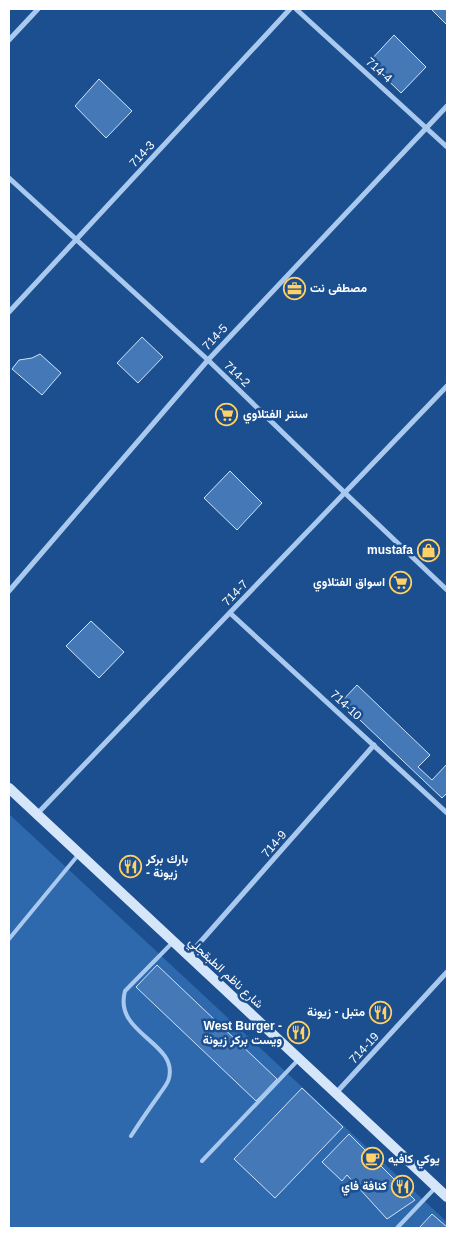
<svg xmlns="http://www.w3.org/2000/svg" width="456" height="1237" viewBox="0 0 456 1237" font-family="Arial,Vazirmatn,sans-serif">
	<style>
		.green { fill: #2e69ad }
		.building { fill: #4478b7; stroke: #cfe3fa }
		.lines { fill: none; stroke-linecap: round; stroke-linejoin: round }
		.service { stroke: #a9c9ee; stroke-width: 4 }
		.minor { stroke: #a9c9ee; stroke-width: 5 }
		.secondary { stroke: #d6e6fa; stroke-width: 10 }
		.labels { text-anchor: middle; stroke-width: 5; stroke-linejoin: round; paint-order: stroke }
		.street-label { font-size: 12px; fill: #fff; stroke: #1b4f8f }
		.poi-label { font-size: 12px; font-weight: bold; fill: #fff; stroke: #1b4f8f; text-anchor: end }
	</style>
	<rect width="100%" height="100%" fill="#1b4f8f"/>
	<!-- green -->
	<polygon class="green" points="9,814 447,1222 447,1228 9,1228"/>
	<!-- building -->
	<g class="building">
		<polygon points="431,9 447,9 447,25"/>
		<polygon points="394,35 426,67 401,93 369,62"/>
		<polygon points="99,79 132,111 106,138 75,106"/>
		<polygon points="142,337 163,357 138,383 117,363"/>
		<polygon points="40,354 61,373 42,395 12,369 19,360 32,358"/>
		<polygon points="230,471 262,503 237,530 204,498"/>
		<polygon points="91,621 124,652 99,678 66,646"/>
		<polygon points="357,685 430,755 418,767 432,780 447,764 447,793 442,798 341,702"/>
		<polygon points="157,965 277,1079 256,1101 136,987"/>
		<polygon points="302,1088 343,1127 275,1198 234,1159"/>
		<polygon points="349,1134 415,1200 387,1219 347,1175 342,1181 322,1162"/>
		<polygon points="432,1214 447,1227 447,1228 419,1228"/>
	</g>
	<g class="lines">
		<!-- service -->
		<g class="service">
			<polyline points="9,939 79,854"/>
			<path d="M131,1136C140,1122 149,1109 159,1095C162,1090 168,1084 169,1078C178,1042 113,1034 125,991L173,942"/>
			<polyline points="202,1161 299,1059"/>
			<polyline points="397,1228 436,1187"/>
		</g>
		<!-- minor -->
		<g class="minor">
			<polyline points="296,9 447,147"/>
			<polyline points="9,40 38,9"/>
			<polyline points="9,178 208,360 345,493 447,590"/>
			<polyline points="9,312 290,9"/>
			<polyline points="9,591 208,360 447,106"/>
			<polyline points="230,613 447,813"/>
			<polyline points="37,814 447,386"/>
			<polyline points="188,956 374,745"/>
			<polyline points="336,1093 447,972"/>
		</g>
		<!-- secondary -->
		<polyline class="secondary" points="9,788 447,1197"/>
	</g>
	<!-- icons -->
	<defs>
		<symbol id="office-ring" viewBox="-11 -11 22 22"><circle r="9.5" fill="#1b4f8f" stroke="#ffd166" stroke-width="1.5"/><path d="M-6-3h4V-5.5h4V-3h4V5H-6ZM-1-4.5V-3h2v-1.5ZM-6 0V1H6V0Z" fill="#ffd166"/></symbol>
		<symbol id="supermarket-ring" viewBox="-11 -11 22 22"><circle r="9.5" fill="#1b4f8f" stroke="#ffd166" stroke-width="1.5"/><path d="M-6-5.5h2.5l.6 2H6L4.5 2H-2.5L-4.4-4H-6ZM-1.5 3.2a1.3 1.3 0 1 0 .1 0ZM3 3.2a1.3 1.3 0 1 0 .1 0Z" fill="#ffd166"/></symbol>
		<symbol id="shop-ring" viewBox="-11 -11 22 22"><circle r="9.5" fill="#1b4f8f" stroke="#ffd166" stroke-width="1.5"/><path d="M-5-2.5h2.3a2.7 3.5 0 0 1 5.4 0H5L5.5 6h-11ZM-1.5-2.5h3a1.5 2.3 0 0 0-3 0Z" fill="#ffd166"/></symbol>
		<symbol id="restaurant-ring" viewBox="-11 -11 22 22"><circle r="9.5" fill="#1b4f8f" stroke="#ffd166" stroke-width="1.5"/><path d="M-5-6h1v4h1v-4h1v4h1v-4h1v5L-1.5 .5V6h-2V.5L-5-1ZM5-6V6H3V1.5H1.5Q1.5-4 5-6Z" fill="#ffd166"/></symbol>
		<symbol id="cafe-ring" viewBox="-11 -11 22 22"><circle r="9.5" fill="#1b4f8f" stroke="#ffd166" stroke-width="1.5"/><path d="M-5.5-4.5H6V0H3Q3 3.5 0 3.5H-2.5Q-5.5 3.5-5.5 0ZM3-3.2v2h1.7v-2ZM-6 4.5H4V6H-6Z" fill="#ffd166"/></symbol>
	</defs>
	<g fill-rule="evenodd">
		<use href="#office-ring" x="282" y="276" width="25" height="25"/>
		<use href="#supermarket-ring" x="214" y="402" width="25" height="25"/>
		<use href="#shop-ring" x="416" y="538" width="25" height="25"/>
		<use href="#supermarket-ring" x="388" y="570" width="25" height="25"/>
		<use href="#restaurant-ring" x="118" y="854" width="25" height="25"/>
		<use href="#restaurant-ring" x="368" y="1000" width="25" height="25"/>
		<use href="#restaurant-ring" x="286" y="1020" width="25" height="25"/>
		<use href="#cafe-ring" x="360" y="1146" width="25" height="25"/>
		<use href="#restaurant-ring" x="390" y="1174" width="25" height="25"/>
	</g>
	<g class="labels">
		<!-- street labels -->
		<g class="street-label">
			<text transform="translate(379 70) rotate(42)" y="4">714-4</text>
			<text transform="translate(142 154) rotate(-47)" y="4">714-3</text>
			<text transform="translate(215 337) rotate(-47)" y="4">714-5</text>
			<text transform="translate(237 374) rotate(44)" y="4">714-2</text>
			<text transform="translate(235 593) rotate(-46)" y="4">714-7</text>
			<text transform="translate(346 705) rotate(43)" y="4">714-10</text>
			<text transform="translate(274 844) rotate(-49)" y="4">714-9</text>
			<text transform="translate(226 973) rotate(43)" y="4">شارع ناظم الطبقجلي</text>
			<text transform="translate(364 1048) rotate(-47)" y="4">714-19</text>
		</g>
		<!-- poi labels -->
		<g class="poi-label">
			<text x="310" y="292" text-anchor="start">مصطفى نت</text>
			<text x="243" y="418" text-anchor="start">سنتر الفتلاوي</text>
			<text x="413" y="554">mustafa</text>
			<text x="385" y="586">اسواق الفتلاوي</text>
			<text x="146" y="863" text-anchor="start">بارك بركر<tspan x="146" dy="14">- زيونة</tspan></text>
			<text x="365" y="1016">متبل - زيونة</text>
			<text x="282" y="1030">West Burger -<tspan x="282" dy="14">ويست بركر زيونة</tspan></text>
			<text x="388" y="1163" text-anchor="start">يوكي كافيه</text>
			<text x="387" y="1190">كنافة فاي</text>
		</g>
	</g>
	<!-- border -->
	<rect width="456" height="1237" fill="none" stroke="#ffffff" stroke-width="20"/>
</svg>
